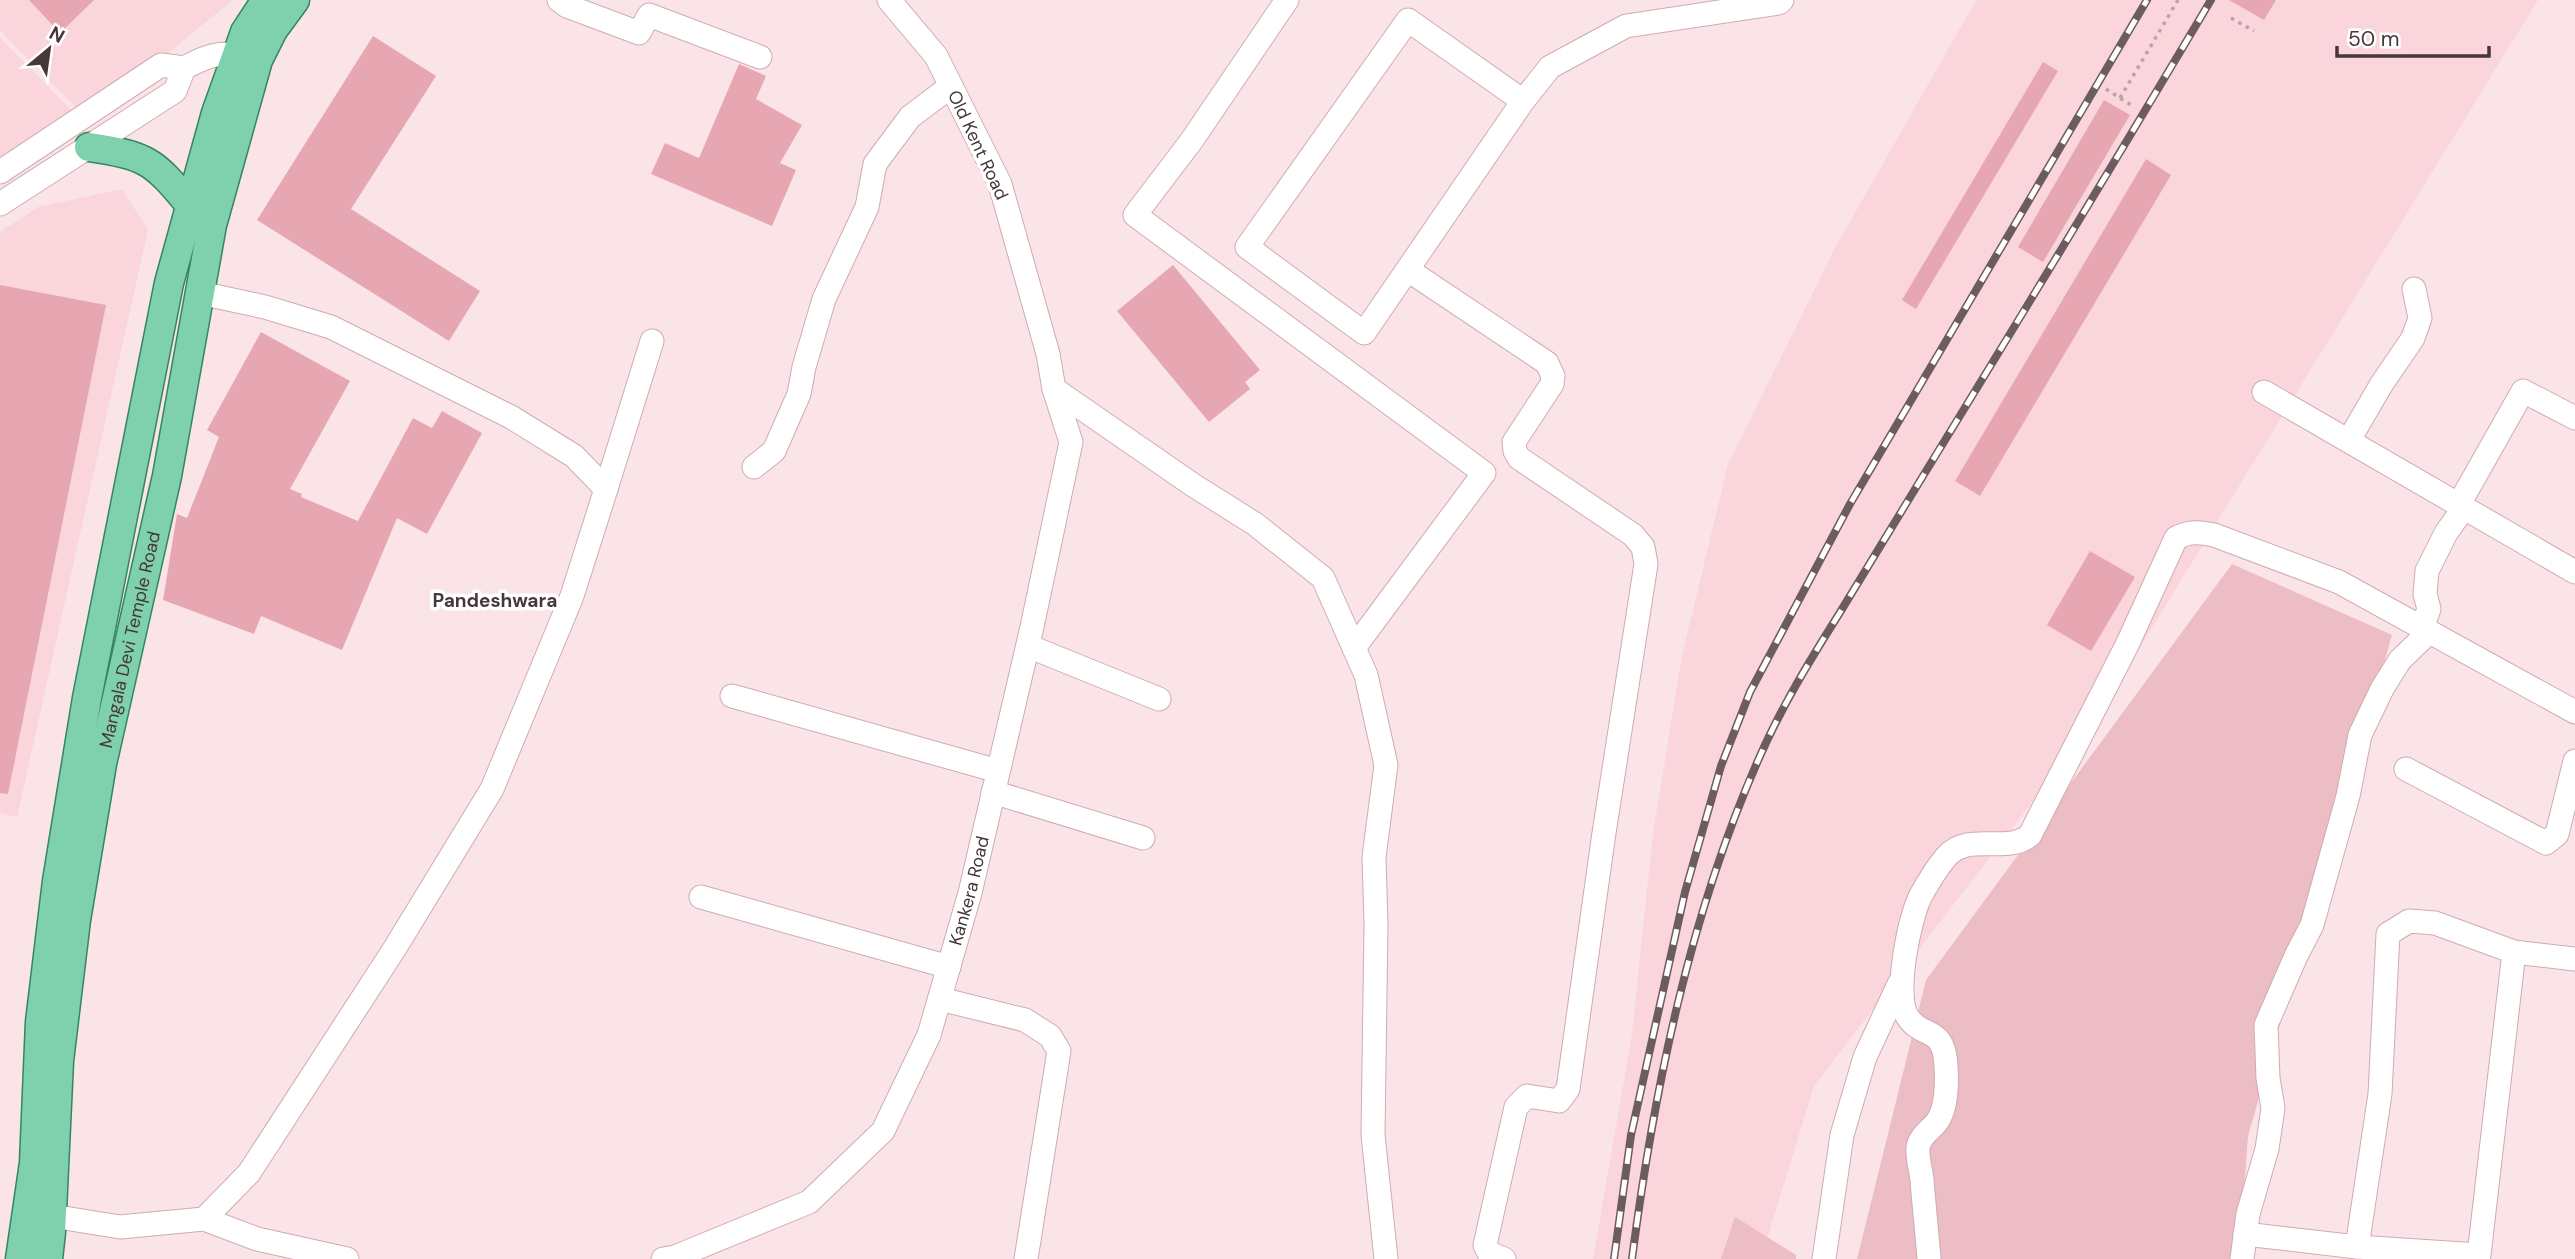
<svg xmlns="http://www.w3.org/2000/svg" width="2575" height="1259" viewBox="0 0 2575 1259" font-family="'DM Sans',sans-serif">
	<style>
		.built { fill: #fad5db }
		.green { fill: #ecbdc5 }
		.building { fill: #e6a7b2 }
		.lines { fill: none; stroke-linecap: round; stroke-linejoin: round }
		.minor-casing { stroke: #cfabb1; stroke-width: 25 }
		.major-casing { stroke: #338660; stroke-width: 31 }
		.path { stroke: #b8a5a8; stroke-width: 3.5; stroke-dasharray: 3.5 5; stroke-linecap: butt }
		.minor { stroke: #fff; stroke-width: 23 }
		.major { stroke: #7fd0ac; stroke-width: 28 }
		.rail-casing { stroke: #6c5c5f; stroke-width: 8 }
		.rail { stroke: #fff; stroke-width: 5; stroke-dasharray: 16; stroke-linecap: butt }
		.labels { text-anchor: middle; stroke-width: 7; stroke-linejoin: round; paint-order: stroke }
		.street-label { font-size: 18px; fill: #46383a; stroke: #fff }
		.neighbourhood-label { font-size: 19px; font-weight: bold; fill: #46383a; stroke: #fff }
	</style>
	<rect width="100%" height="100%" fill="#fbe4e8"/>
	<!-- built -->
	<g class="built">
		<polygon points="0,0 233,0 87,119 0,30"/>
		<polygon points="1976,0 2538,0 2094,722 1814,1086 1761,1259 1593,1259 1632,1034 1653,833 1682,656 1728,464 1835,248"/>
		<polygon points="0,38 80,119 0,166"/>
		<polygon points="122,189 148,230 17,817 0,813 0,232 38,207"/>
	</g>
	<!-- green -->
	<g class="green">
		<polygon points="2232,564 2392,635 2248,1136 2239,1259 1857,1259 1926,980"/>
		<polygon points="1735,1217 1796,1255 1796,1259 1721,1259"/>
	</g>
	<!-- building -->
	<g class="building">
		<polygon points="29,0 94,0 60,33"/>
		<polygon points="2229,0 2276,0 2264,20"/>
		<polygon points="373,36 436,76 351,209 480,291 449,341 257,220"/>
		<polygon points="2043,62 2058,71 1916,309 1902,300"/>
		<polygon points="739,64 766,76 756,99 802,125 780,163 796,170 772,226 651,174 665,143 699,158"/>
		<polygon points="2104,100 2130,115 2043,262 2018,247"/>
		<polygon points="2146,159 2171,175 1980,496 1955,481"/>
		<polygon points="1173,265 1260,370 1245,382 1250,389 1209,422 1117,311"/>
		<polygon points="0,285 106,305 8,794 0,793"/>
		<polygon points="261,332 350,381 290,489 302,494 301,497 358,521 413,418 432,428 442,411 482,433 427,534 397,518 342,650 261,616 254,634 163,600 177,514 187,518 219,437 207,430"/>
		<polygon points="2090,551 2135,577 2091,651 2047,625"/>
	</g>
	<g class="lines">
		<defs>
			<g id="minor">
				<polyline points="559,0 567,6 639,33 649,15 760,57"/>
				<polyline points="1287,0 1192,140 1135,215 1484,473 1354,648"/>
				<path d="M184,68C210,54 223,50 252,59"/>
				<polyline points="1523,101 1408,20 1247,247 1364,333 1523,101 1550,67 1626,26 1779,3 1782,0"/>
				<polyline points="0,172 161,65 184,68 175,91 0,204"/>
				<polyline points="1408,270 1547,363 1553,376 1552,384 1514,442 1515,451 1519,458 1633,535 1643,547 1646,564 1604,833 1568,1089 1559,1101 1527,1096 1516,1107 1485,1245 1489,1253 1504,1259"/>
				<polyline points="1054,389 1193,485 1255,524 1323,578 1366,675 1386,765 1374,857 1376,924 1373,1135 1386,1259"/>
				<polyline points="2264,392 2575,572"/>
				<polyline points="2349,440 2381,385 2413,338 2420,318 2414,289"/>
				<polyline points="754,467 774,451 799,394 804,367 824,299 867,207 875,164 910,117 951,86"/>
				<polyline points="606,489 652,341"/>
				<polyline points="2458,506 2523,391 2575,418"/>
				<polyline points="2422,628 2429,609 2425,594 2427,571 2446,533 2463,509"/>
				<polyline points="1028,646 1159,699"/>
				<polyline points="732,696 998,771"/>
				<polyline points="2406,769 2546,843 2557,834 2575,761"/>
				<polyline points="993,792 1143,838"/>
				<polyline points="701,897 949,967"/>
				<polyline points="940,999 1025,1020 1050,1036 1059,1051 1026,1259"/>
				<polyline points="52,1216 120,1227 204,1219 249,1173 395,948 492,789 572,596 606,489 574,456 511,417 331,327 265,307 200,293"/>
				<polyline points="204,1219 257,1239 347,1259"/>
				<polyline points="2245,1234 2357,1247 2479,1255 2514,952"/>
				<polyline points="2357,1247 2380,1094 2388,934 2409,921 2435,923 2514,952 2575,959"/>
				<path id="s1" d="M663,1259L675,1257L809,1202L883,1131L929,1035L970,893L1032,627L1071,442L1054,389L1048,354L1000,184L936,56L889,0"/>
				<polyline points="1824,1259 1842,1135 1865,1057 1899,984"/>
				<path d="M1929,1259C1927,1233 1924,1206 1922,1180C1921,1170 1917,1158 1918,1148C1919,1137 1930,1130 1936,1123C1947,1110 1947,1082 1946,1066C1944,1024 1922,1040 1907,1016C1894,994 1909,921 1920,897C1927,884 1937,868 1946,857C1969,831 2006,855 2030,835L2127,645L2176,538C2190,531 2200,532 2214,535L2339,582L2575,712"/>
				<polyline points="2242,1259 2248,1214 2267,1149 2273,1108 2268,1078 2266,1025 2296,956 2312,925 2348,796 2360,735 2382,689 2400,660 2429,632"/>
			</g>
			<g id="major">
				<path d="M89,147C147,156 153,160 190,205"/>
				<polyline points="20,1259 34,1163 40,1022 57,881 87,698 169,283 216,113 245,32 266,0"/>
				<path id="s2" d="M48,1259L51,1232L59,1061L76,920L102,764L167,476L212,225L258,60L273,30L295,0"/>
			</g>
		</defs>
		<!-- minor casing -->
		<use href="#minor" class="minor-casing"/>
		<!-- major casing -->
		<use href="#major" class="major-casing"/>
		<!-- path -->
		<g class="path">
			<polyline points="2231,18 2254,31"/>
			<polyline points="2106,89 2131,105"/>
			<polyline points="2120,98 2178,0"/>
		</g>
		<!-- minor -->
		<use href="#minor" class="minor"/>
		<!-- major -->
		<use href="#major" class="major"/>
		<defs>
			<g id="rail">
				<polyline points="1614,1259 1631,1135 1685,892 1721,766 1750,692 1850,504 2147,0"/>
				<path d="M1632,1259C1654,1089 1690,913 1760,756C1782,706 1810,660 1839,614C1867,568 1895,522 1923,476C2020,318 2116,160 2211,0"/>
			</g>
		</defs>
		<!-- rail casing -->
		<use href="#rail" class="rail-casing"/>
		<!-- rail -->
		<use href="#rail" class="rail"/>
	</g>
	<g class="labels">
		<!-- street labels -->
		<g class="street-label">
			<text transform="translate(978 145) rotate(65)" y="6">Old Kent Road</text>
			<text dy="6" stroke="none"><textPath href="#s2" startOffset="626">Mangala Devi Temple Road</textPath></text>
			<text dy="6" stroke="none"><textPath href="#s1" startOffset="516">Kankera Road</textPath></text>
		</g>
		<!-- neighbourhood labels -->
		<g class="neighbourhood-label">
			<text x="495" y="607">Pandeshwara</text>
		</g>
	</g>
	<!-- north arrow -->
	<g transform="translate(49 49) rotate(29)" stroke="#ffffff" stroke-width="5" paint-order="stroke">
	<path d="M0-5L12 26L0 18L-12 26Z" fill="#46383a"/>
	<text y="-10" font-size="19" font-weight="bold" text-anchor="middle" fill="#46383a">N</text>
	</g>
	<!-- scale -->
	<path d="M2337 46v10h152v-10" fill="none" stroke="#46383a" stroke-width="3.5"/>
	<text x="2348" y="46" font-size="21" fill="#46383a" stroke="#ffffff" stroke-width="5" paint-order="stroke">50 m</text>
</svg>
